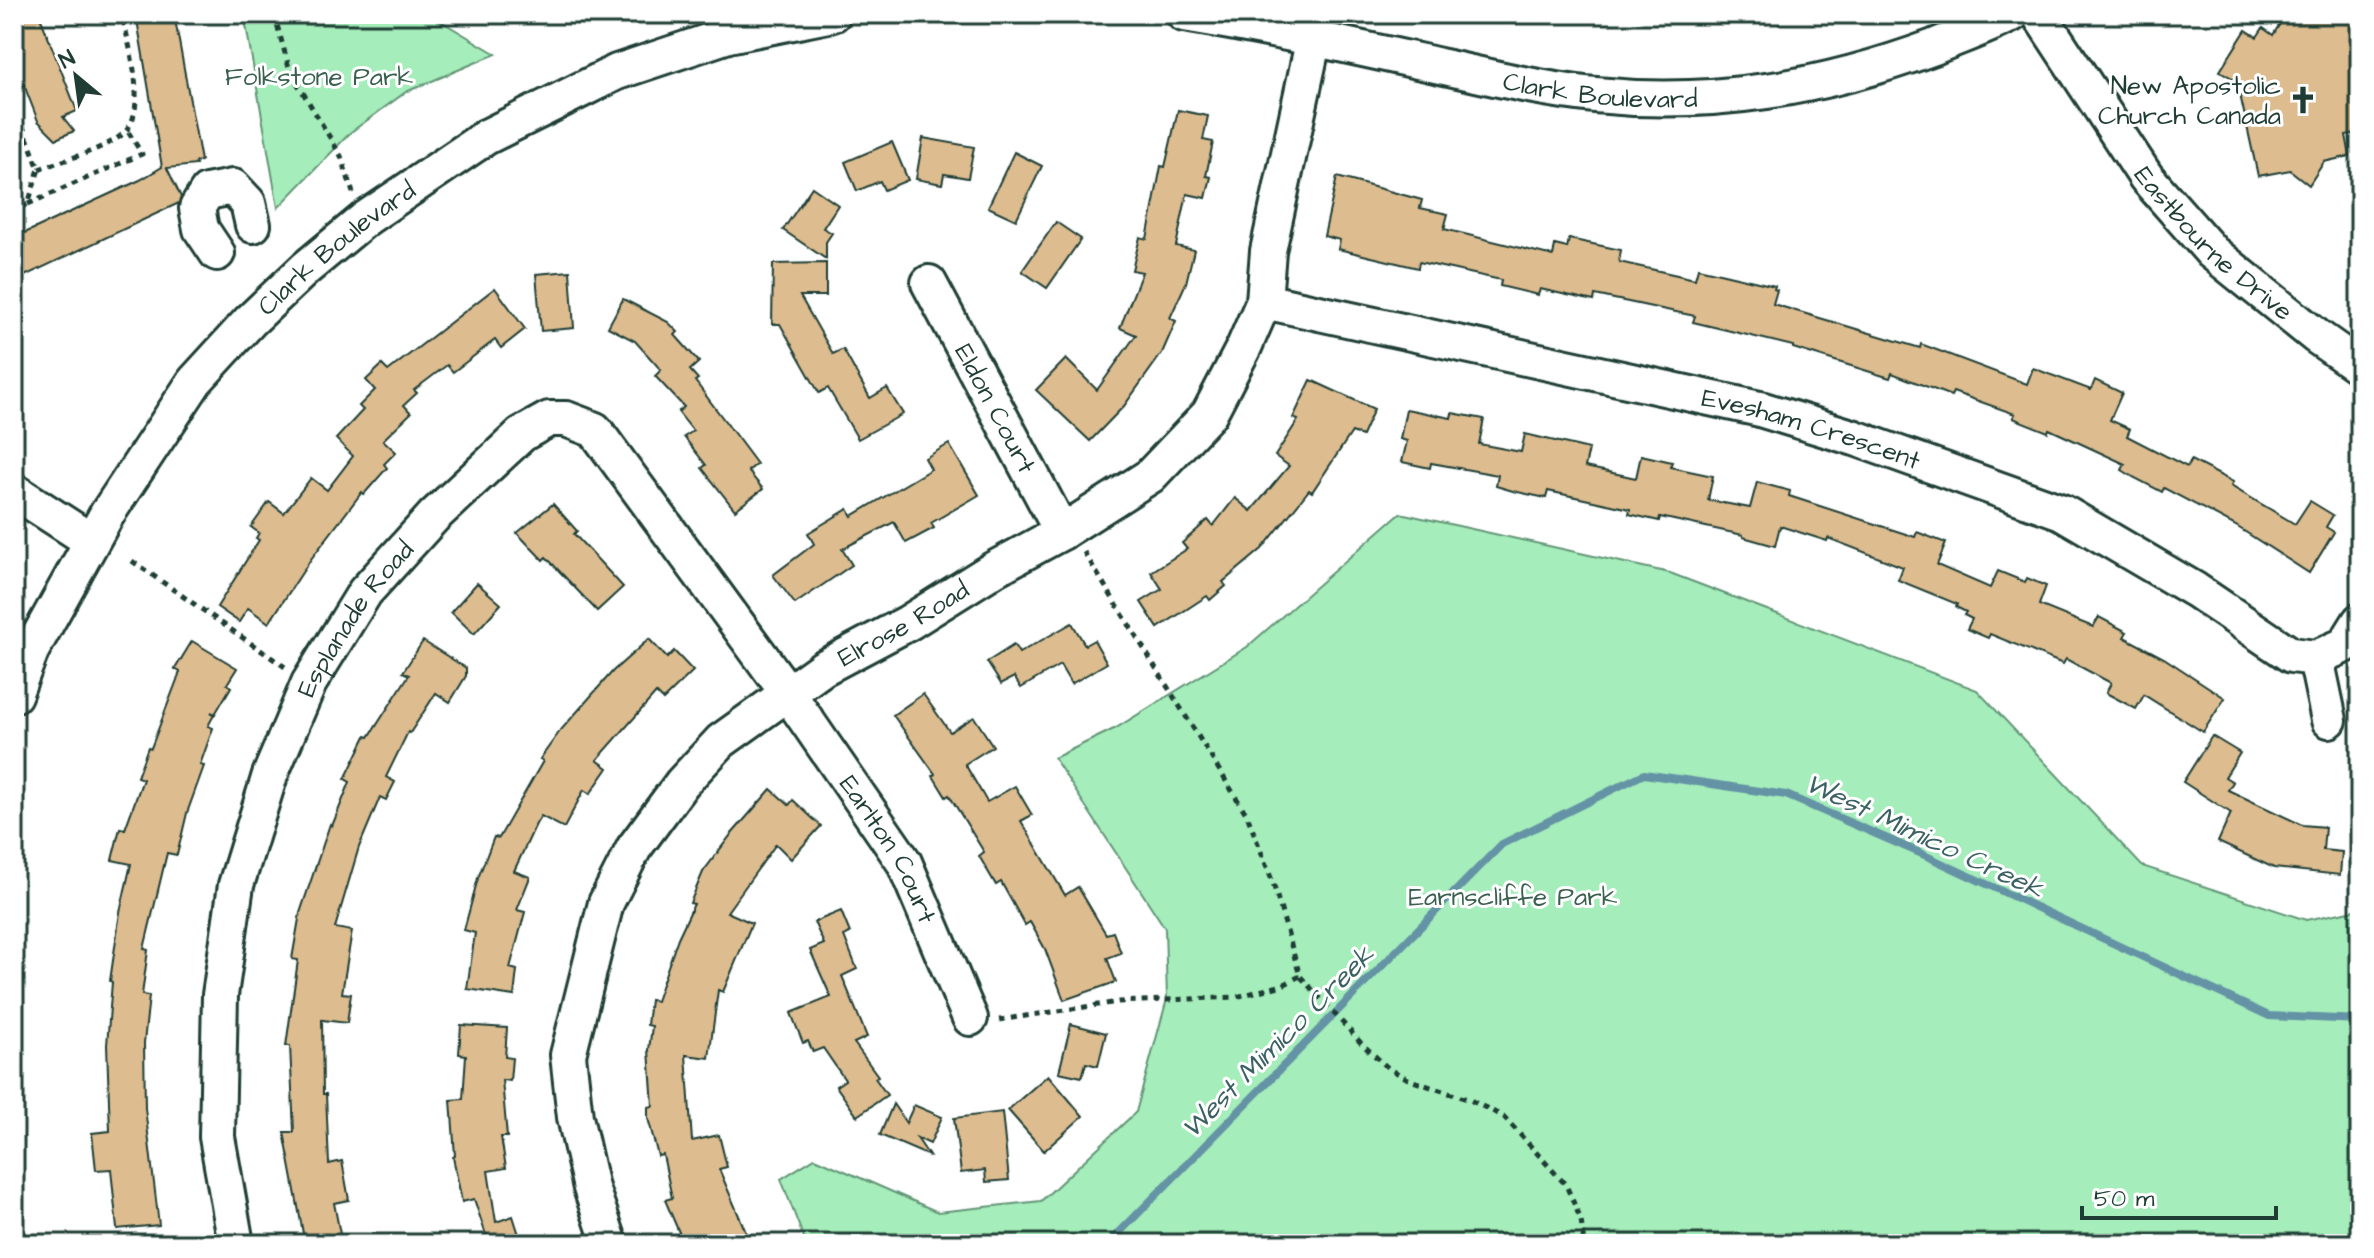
<svg xmlns="http://www.w3.org/2000/svg" width="2374" height="1258" viewBox="0 0 2374 1258" font-family="'Architects Daughter',sans-serif">
	<style>
		.green { fill: #a5edba; stroke: #629577; stroke-width: 2 }
		.lines { fill: none; stroke-linecap: round; stroke-linejoin: round }
		.stream { stroke: #6393a5; stroke-width: 8 }
		.building { fill: #ddbc8f; stroke: #1f3d34; stroke-width: 2 }
		.minor-casing { stroke: #1f3d34; stroke-width: 40 }
		.path { stroke: #1f3d34; stroke-width: 5; stroke-dasharray: 6 6; stroke-linecap: butt }
		.minor { stroke: #fff; stroke-width: 34 }
		.labels { text-anchor: middle; stroke-width: 6; stroke-linejoin: round; paint-order: stroke }
		.park-label { font-size: 26px; fill: #3a604f; stroke: #fff }
		.poi-label { font-size: 26px; fill: #1f3d34; stroke: #fff; text-anchor: end }
		.street-label { font-size: 26px; fill: #1f3d34; stroke: #fff }
		.water-label { font-size: 28px; font-style: italic; fill: #3c6163; stroke: #fff }
	</style>
	<rect width="100%" height="100%" fill="#fff"/>
	<filter id="ink" filterUnits="userSpaceOnUse"><feTurbulence type="fractalNoise" baseFrequency=".0125" numOctaves="2"/><feDisplacementMap in="SourceGraphic" scale="16" xChannelSelector="R" yChannelSelector="G"/><feConvolveMatrix kernelMatrix="1 2 1 2 8 2 1 2 1" color-interpolation-filters="sRGB"/></filter>
	<g filter="url(#ink)">
		<!-- green -->
		<g class="green">
			<polygon points="244,14 429,14 496,54 406,92 351,132 278,208"/>
			<polygon points="1400,513 1670,573 1977,690 2142,866 2306,920 2360,909 2360,1244 806,1244 781,1179 815,1158 938,1212 1041,1201 1136,1112 1167,999 1165,928 1054,758 1116,728 1247,647"/>
		</g>
		<g class="lines">
			<!-- stream -->
			<polyline class="stream" points="1108,1244 1502,844 1644,774 1786,795 1920,853 2269,1016 2360,1020"/>
		</g>
		<!-- building -->
		<g class="building">
			<polygon points="14,14 39,14 77,111 63,117 74,131 56,139 38,121 14,59"/>
			<polygon points="136,14 174,14 201,161 195,162 196,165 167,168 181,197 179,203 14,281 14,238 140,180 162,167"/>
			<polygon points="2286,14 2352,14 2360,19 2360,132 2346,135 2350,156 2324,162 2309,185 2290,170 2258,176 2237,81 2220,71 2246,30 2257,37 2263,28 2273,35"/>
			<polygon points="1178,110 1208,116 1203,140 1213,142 1206,176 1211,177 1206,198 1187,194 1176,246 1194,250 1186,283 1170,318 1176,321 1162,353 1124,406 1090,441 1036,390 1066,359 1097,390 1136,335 1120,328 1142,272 1132,270 1140,237 1147,239 1161,166 1165,167"/>
			<polygon points="923,138 974,147 968,178 944,174 942,184 916,179"/>
			<polygon points="892,142 908,180 884,190 880,181 857,191 845,162"/>
			<polygon points="1014,152 1042,166 1016,220 988,207"/>
			<polygon points="1337,177 1422,200 1420,208 1448,214 1444,229 1553,256 1555,245 1567,248 1569,239 1621,250 1619,262 1695,279 1698,268 1775,286 1774,289 1777,290 1773,304 1920,348 1921,344 2027,384 2033,368 2091,390 2095,380 2122,393 2110,420 2130,429 2127,436 2187,467 2191,460 2233,482 2231,486 2295,524 2310,501 2333,515 2326,527 2334,532 2309,573 2236,526 2164,488 2162,492 2133,477 2122,470 2125,464 2049,429 2048,432 2013,418 2015,414 1953,392 1951,396 1892,373 1890,378 1793,348 1793,346 1693,322 1695,316 1595,295 1594,301 1540,289 1538,295 1500,286 1501,280 1419,262 1418,268 1338,249 1340,240 1324,236"/>
			<polygon points="812,187 838,205 823,228 832,233 826,242 826,259 783,230"/>
			<polygon points="1056,222 1081,239 1047,288 1022,271"/>
			<polygon points="826,263 826,296 800,296 833,354 843,349 870,398 887,388 903,414 858,439 828,388 819,393 780,324 772,324 773,264"/>
			<polygon points="570,271 574,328 541,331 536,274"/>
			<polygon points="495,288 525,329 501,348 495,340 453,372 447,365 414,390 417,393 404,405 411,413 383,440 396,452 384,464 387,468 364,494 362,492 311,559 269,623 248,608 239,622 217,607 259,540 256,538 259,533 251,527 269,502 284,513 311,478 327,490 353,456 336,439 363,410 359,406 375,390 366,380 382,365 388,371"/>
			<polygon points="623,299 668,322 678,332 675,335 699,362 690,370 698,379 695,381 757,464 748,471 763,489 735,510 702,468 706,465 684,437 693,431 678,412 684,407 655,376 661,370 635,341 608,327"/>
			<polygon points="1311,380 1374,409 1362,436 1352,432 1312,492 1309,490 1262,549 1223,582 1226,586 1210,600 1207,596 1158,628 1141,602 1162,589 1151,572 1187,549 1182,543 1208,520 1213,526 1235,498 1251,511 1289,466 1275,456 1298,420 1293,418"/>
			<polygon points="1406,409 1451,418 1452,413 1484,419 1479,444 1521,452 1525,434 1589,449 1585,467 1636,478 1641,455 1672,462 1670,467 1713,476 1708,500 1750,508 1757,482 1790,491 1789,496 1915,537 1917,532 1946,543 1937,565 1990,588 1998,571 2025,582 2027,578 2046,586 2039,605 2093,627 2099,617 2127,632 2124,637 2164,658 2225,698 2203,732 2144,695 2136,709 2106,693 2111,683 2066,659 2063,664 1990,634 1988,638 1967,629 1972,619 1964,615 1966,612 1956,607 1957,604 1898,580 1903,567 1828,538 1827,541 1780,526 1775,546 1743,537 1743,535 1660,517 1659,521 1629,514 1630,509 1548,491 1546,498 1513,491 1496,486 1498,475 1431,463 1430,468 1402,462 1407,441 1400,439"/>
			<polygon points="949,444 979,495 931,523 934,528 906,543 894,522 842,549 852,565 795,604 773,575 814,544 808,533 848,509 852,516 931,469 925,458"/>
			<polygon points="553,504 577,531 574,534 623,587 597,611 546,557 543,560 517,533"/>
			<polygon points="477,583 501,604 474,634 451,612"/>
			<polygon points="1072,623 1085,645 1094,640 1107,663 1071,684 1060,665 1021,688 1014,677 1001,684 987,662 1014,645 1019,653"/>
			<polygon points="649,639 667,658 674,651 693,671 663,700 656,693 597,760 608,768 590,794 584,790 564,828 541,816 536,824 514,871 530,877 517,910 525,912 510,968 517,970 514,996 467,989 475,933 464,930 478,878 494,837 499,838 543,761 540,759 560,731 613,671"/>
			<polygon points="192,641 237,668 227,684 231,687 215,714 211,712 214,715 208,726 213,728 200,765 204,766 187,813 177,855 167,853 144,949 148,950 142,995 149,996 144,1043 145,1108 159,1225 117,1229 111,1169 96,1170 92,1133 110,1131 107,1045 112,982 110,981 120,912 131,864 112,860 120,828 125,829 143,779 137,777 148,747 151,748 180,672 175,669"/>
			<polygon points="423,641 466,668 466,676 450,702 436,693 410,733 408,732 386,777 395,782 386,800 380,797 359,847 335,928 352,931 342,993 351,994 347,1023 322,1020 323,1094 326,1094 329,1164 342,1161 349,1200 334,1203 342,1244 305,1244 284,1132 294,1132 290,1046 286,1046 298,960 292,959 300,913 330,824 332,826 350,782 345,779 366,736 369,737 409,675 403,672"/>
			<polygon points="923,694 950,732 974,717 993,746 965,764 987,802 1015,786 1032,815 1021,821 1065,895 1078,887 1106,934 1113,932 1121,953 1107,958 1116,982 1064,1000 1045,949 1030,922 1025,925 1001,882 996,885 979,856 984,852 949,795 946,797 933,776 935,774 893,715"/>
			<polygon points="2212,736 2240,753 2225,777 2233,782 2228,790 2302,825 2325,827 2323,850 2342,852 2340,875 2274,868 2218,842 2231,813 2183,782"/>
			<polygon points="771,789 789,805 793,800 821,826 791,859 776,844 727,912 752,923 723,992 718,990 709,1058 686,1055 692,1141 719,1135 727,1167 719,1169 751,1244 719,1244 715,1235 693,1244 684,1244 665,1200 672,1198 663,1155 658,1156 648,1118 648,1107 653,1106 649,1050 652,1026 647,1025 650,1000 656,1001 678,938 694,904 690,903 703,872 730,836"/>
			<polygon points="841,911 850,933 844,936 857,969 842,976 867,1037 854,1043 878,1076 875,1078 887,1095 857,1116 836,1086 845,1080 823,1048 813,1052 808,1041 803,1043 791,1013 831,997 810,950 824,944 814,922"/>
			<polygon points="1071,1024 1106,1033 1098,1066 1086,1063 1082,1077 1059,1072"/>
			<polygon points="461,1025 507,1028 505,1057 512,1058 510,1081 502,1080 507,1137 501,1137 506,1168 488,1171 496,1222 513,1216 522,1244 489,1244 474,1199 462,1202 453,1157 455,1156 451,1100 463,1099 466,1055 459,1054"/>
			<polygon points="1048,1075 1083,1116 1044,1151 1008,1110"/>
			<polygon points="893,1104 906,1123 914,1105 942,1117 930,1144 917,1138 929,1156 880,1135"/>
			<polygon points="1002,1112 1009,1180 986,1182 985,1170 961,1173 954,1118"/>
		</g>
		<g class="lines">
			<defs>
				<g id="minor">
					<path id="s1" d="M1184,14C1270,28 1354,47 1440,66C1491,77 1542,90 1595,95C1713,107 1823,88 1934,47C1960,36 1987,27 2012,14"/>
					<path id="s2" d="M2039,14L2146,177L2212,252L2316,336L2360,367"/>
					<polyline points="217,253 201,229 197,208 207,192 233,187 248,203 253,225"/>
					<path id="s3" d="M929,283L1062,532"/>
					<path id="s4" d="M1264,301L1760,409L1855,438L2062,512L2195,590L2291,655L2316,658L2345,645L2360,621"/>
					<polyline points="14,491 91,541"/>
					<polyline points="2316,658 2329,720"/>
					<path id="s5" d="M14,695L31,651L107,514L195,381L250,321L306,268L365,219L486,137L617,72L728,35L833,14"/>
					<path id="s6" d="M236,1244L217,1137L220,995L236,885L270,775L309,683L365,592L434,516L522,434L549,419H566L595,430L787,692L904,862L970,1018"/>
					<path id="s7" d="M610,1244L591,1188L575,1117L568,1055L606,903L634,848L682,783L721,741L823,668L908,623L994,569L1062,532L1150,476L1209,414L1244,347L1264,301L1268,251L1319,14"/>
				</g>
			</defs>
			<!-- minor casing -->
			<use href="#minor" class="minor-casing"/>
			<!-- path -->
			<g class="path">
				<polyline points="274,14 290,71 341,156 353,193"/>
				<polyline points="14,103 39,169 28,204 14,210"/>
				<path d="M39,169C63,160 109,149 126,131C148,106 128,43 122,14"/>
				<polyline points="28,204 142,154 127,130"/>
				<polyline points="1084,552 1247,815 1273,883 1300,976 1361,1043 1388,1068 1410,1080 1470,1100 1504,1117 1566,1185 1581,1220 1584,1244"/>
				<polyline points="132,561 285,667"/>
				<polyline points="999,1020 1118,1002 1236,997 1283,985 1300,976"/>
			</g>
			<!-- minor -->
			<use href="#minor" class="minor"/>
		</g>
	</g>
	<!-- icons -->
	<defs>
		<symbol id="church-bare" viewBox="-9 -9 18 18"><path d="M-1.2-6h2.4v3.5h3.3v2.4h-3.3V6h-2.4V-.1h-3.3v-2.4h3.3Z" fill="#1f3d34" stroke="#fff" stroke-width="2.5" paint-order="stroke"/></symbol>
	</defs>
	<g fill-rule="evenodd">
		<use href="#church-bare" x="2283" y="80" width="40" height="40"/>
	</g>
	<g class="labels">
		<!-- park labels -->
		<g class="park-label">
			<text x="319" y="85">Folkstone Park</text>
			<text x="1513" y="905">Earnscliffe Park</text>
		</g>
		<!-- poi labels -->
		<g class="poi-label">
			<text x="2281" y="94">New Apostolic<tspan x="2281" dy="30">Church Canada</tspan></text>
		</g>
		<!-- street labels -->
		<g class="street-label">
			<text dy="9" stroke="none"><textPath href="#s1" startOffset="424">Clark Boulevard</textPath></text>
			<text dy="9" stroke="none"><textPath href="#s2" startOffset="290">Eastbourne Drive</textPath></text>
			<text dy="9" stroke="none"><textPath href="#s5" startOffset="558">Clark Boulevard</textPath></text>
			<text dy="9" stroke="none"><textPath href="#s3" startOffset="142">Eldon Court</textPath></text>
			<text dy="9" stroke="none"><textPath href="#s4" startOffset="562">Evesham Crescent</textPath></text>
			<text dy="9" stroke="none"><textPath href="#s6" startOffset="656">Esplanade Road</textPath></text>
			<text dy="9" stroke="none"><textPath href="#s7" startOffset="768">Elrose Road</textPath></text>
			<text dy="9" stroke="none"><textPath href="#s6" startOffset="1498">Earlton Court</textPath></text>
		</g>
		<!-- water labels -->
		<g class="water-label">
			<text transform="translate(1925 835) rotate(25)" y="10">West Mimico Creek</text>
			<text transform="translate(1277 1041) rotate(-45)" y="10">West Mimico Creek</text>
		</g>
	</g>
	<!-- margin -->
	<rect width="2374" height="1258" fill="none" stroke="#fff" stroke-width="48"/>
	<rect x="24" y="24" width="2326" height="1210" fill="none" stroke="#1f3d34" stroke-width="3" filter="url(#ink)"/>
	<!-- north arrow -->
	<g transform="translate(76 76) rotate(331)" stroke="#ffffff" stroke-width="6" paint-order="stroke">
	<path d="M0-6L14 30L0 20L-14 30Z" fill="#1f3d34"/>
	<text y="-12" font-size="22" font-weight="bold" text-anchor="middle" fill="#1f3d34">N</text>
	</g>
	<!-- scale -->
	<path d="M2082 1206v12h194v-12" fill="none" stroke="#1f3d34" stroke-width="4"/>
	<text x="2094" y="1206" font-size="24" fill="#1f3d34" stroke="#ffffff" stroke-width="6" paint-order="stroke">50 m</text>
</svg>
